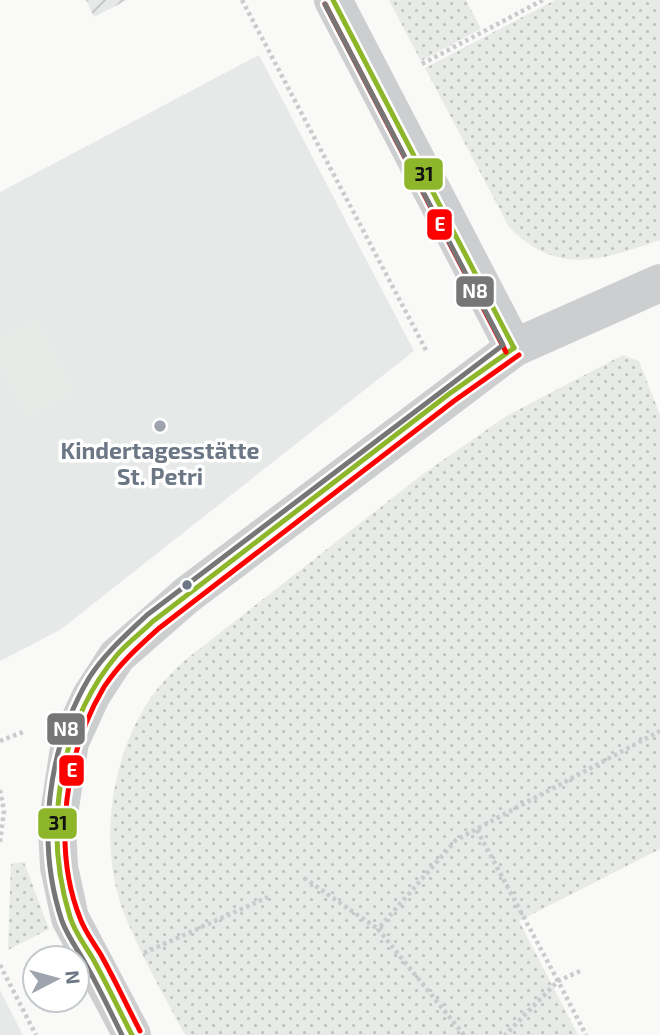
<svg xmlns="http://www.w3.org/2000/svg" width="660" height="1035" viewBox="0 0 660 1035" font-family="'Exo 2',sans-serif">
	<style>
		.built { fill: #e7e9e9 }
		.industrial { fill: url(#industrial-furrows) }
		.grass { fill: url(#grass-dots) }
		.park { fill: #e7eae6 }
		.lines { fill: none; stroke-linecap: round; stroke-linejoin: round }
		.path { stroke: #cacbcc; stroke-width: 4.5; stroke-dasharray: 3.5 3.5; stroke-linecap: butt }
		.minor { stroke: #cdcecf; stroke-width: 38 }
		.bus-1-casing { stroke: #fff; stroke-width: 10 }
		.bus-2-casing { stroke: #fff; stroke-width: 10 }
		.bus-3-casing { stroke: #fff; stroke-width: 10 }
		.bus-1 { stroke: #8eb62a; stroke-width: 5 }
		.bus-2 { stroke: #f00; stroke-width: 5 }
		.bus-3 { stroke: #767676; stroke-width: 5 }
		.poi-dot { fill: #9da4ad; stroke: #fff; stroke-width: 2.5 }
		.bus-dot { fill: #6c7785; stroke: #fff; stroke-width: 2.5 }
		.labels { text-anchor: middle; stroke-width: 7; stroke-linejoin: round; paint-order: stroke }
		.poi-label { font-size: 23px; font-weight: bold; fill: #6c7785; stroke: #fff }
		.line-badge { stroke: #fff; stroke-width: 2.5 }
		.badge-label { font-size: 19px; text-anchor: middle; font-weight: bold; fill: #fff }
		.pale-badge-label { font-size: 19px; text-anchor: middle; font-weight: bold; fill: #111 }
	</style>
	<defs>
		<pattern id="industrial-furrows" width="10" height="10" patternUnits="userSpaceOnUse" patternTransform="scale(1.75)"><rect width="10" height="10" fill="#e7e9e9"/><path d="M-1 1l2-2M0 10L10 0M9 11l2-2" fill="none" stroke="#bfc2c2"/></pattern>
		<pattern id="grass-dots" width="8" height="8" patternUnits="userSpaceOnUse" patternTransform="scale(1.75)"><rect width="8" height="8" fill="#e7eae6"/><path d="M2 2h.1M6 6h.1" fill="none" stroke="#bfc2c0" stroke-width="1.8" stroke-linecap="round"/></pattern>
	</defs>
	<rect width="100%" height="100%" fill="#f9f9f8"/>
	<!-- built -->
	<g class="built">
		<polygon points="259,55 414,351 60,630 0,661 0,192"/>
		<polygon points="0,990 23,1035 0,1035"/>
	</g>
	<!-- industrial -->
	<polygon class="industrial" points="86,0 127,0 94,17"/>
	<!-- grass -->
	<g class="grass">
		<polygon points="389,0 466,0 481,29 421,61"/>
		<path d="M555,0H660V240C601,260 558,277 509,227L425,68Z"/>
		<path d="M623,355L639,361L660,415V849L519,921L578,1035H185C164,996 142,957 125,916C97,847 110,752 155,692C163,681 174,671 184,661L423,474L508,415Z"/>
		<polygon points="24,862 49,929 8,950 11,864"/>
	</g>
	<!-- park -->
	<polygon class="park" points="38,319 75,393 27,417 0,363 0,338"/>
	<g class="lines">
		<!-- path -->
		<g class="path">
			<polyline points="242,0 427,352"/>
			<polyline points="422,64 543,0"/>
			<polyline points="0,741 23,732"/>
			<polyline points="0,790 4,811 0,842"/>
			<polyline points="477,830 558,981 505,1035"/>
			<polyline points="304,878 378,929"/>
			<polyline points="144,953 268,897"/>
			<polyline points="0,965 36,1035"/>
			<polyline points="580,971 558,981 586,1035"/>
			<polyline points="464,1035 378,929 456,840 660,731"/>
		</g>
		<!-- minor -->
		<g class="minor">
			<polyline points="333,0 514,348"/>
			<polyline points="132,1035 70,918 59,867 57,827 70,742 91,696 117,656 187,595 514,348 660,283"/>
		</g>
		<defs>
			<g id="bus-1">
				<polyline points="333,0 514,348"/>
				<path d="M132,1035C119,1010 107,984 93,959C85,945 75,933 70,917C43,831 58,725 117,655C127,643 141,633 152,622L449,394L514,348"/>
			</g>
			<g id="bus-2">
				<polyline points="325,4 506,352"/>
				<path d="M140,1031C127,1006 115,980 101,955C94,943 85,932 80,918C52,847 65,752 104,687C119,664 138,647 158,629L454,401L519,355"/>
			</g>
			<path id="bus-3" d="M122,1035C110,1011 99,987 85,963C78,950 68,937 62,921C36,843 47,749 89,678C105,653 126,635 147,615L503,345L325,4"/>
		</defs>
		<!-- bus-1 casing -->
		<use href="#bus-1" class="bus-1-casing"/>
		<!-- bus-2 casing -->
		<use href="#bus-2" class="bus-2-casing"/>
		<!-- bus-3 casing -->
		<use href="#bus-3" class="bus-3-casing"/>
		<!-- bus-1 -->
		<use href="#bus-1" class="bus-1"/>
		<!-- bus-2 -->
		<use href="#bus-2" class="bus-2"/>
		<!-- bus-3 -->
		<use href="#bus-3" class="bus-3"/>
	</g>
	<!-- markers -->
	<circle class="poi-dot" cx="160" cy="426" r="7"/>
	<circle class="bus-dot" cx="187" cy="585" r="6"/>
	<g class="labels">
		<!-- poi labels -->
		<g class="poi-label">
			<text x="160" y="459">Kindertagesstätte<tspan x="160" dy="26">St. Petri</tspan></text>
		</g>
	</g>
	<g class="line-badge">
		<rect x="403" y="157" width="41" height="34" rx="7" fill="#8eb62a"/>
		<rect x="426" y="208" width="27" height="33" rx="7" fill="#f00"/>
		<rect x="455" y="275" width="40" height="33" rx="7" fill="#767676"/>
		<rect x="46" y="712" width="40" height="34" rx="7" fill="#767676"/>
		<rect x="58" y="754" width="27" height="33" rx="7" fill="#f00"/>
		<rect x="37" y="807" width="41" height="33" rx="7" fill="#8eb62a"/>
	</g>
	<g class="badge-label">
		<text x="440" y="231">E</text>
		<text x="475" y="298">N8</text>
		<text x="66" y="736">N8</text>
		<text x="72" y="777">E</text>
	</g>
	<g class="pale-badge-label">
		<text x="424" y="181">31</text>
		<text x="58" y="830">31</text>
	</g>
	<!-- north arrow -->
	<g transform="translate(56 979) rotate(84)"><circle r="33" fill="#ffffff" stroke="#c4c9ce" stroke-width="2"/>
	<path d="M0-5L12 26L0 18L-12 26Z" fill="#9da4ad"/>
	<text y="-10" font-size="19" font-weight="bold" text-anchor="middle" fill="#6c7785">N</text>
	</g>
</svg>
